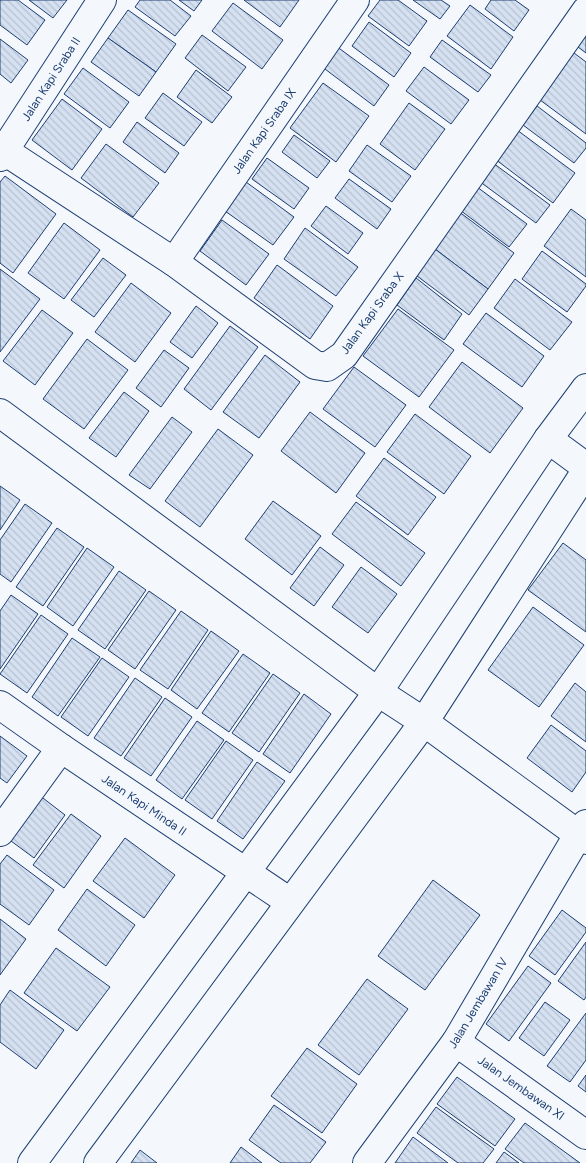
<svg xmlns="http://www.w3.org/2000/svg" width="586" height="1163" viewBox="0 0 586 1163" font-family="Figtree,sans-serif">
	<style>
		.building { fill: url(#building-back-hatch); stroke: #1d3f73 }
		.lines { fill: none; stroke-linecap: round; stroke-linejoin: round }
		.street-casing { stroke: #1d3f73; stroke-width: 30 }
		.street { stroke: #f4f7fb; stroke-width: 28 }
		.labels { text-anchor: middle; stroke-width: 4; stroke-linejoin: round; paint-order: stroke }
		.street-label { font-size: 12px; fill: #1d3f73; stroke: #f4f7fb }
	</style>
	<defs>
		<pattern id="building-back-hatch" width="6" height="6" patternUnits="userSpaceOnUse" patternTransform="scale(1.25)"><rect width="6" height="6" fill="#d5e0f0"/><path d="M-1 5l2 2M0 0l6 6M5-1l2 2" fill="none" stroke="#b6c1d1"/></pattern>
	</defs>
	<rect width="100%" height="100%" fill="#f4f7fb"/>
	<!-- building -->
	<g class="building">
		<polygon points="0,0 18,0 45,20 27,45 0,25"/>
		<polygon points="29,0 67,0 53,18"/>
		<polygon points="140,0 170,0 191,16 175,36 135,7"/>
		<polygon points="179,0 202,0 194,11"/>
		<polygon points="244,0 299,0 280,27"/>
		<polygon points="380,0 398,0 427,21 409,46 368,16"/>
		<polygon points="413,0 441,0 450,6 440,19"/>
		<polygon points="491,0 515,0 529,10 514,31 485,9"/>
		<polygon points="233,3 283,40 262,69 212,31"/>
		<polygon points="470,5 513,37 491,69 447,36"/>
		<polygon points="128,10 176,44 156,72 108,38"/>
		<polygon points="586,19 586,53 570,41"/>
		<polygon points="369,22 411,53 394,77 352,46"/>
		<polygon points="202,35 246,67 228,91 185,58"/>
		<polygon points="108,38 156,72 139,96 91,62"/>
		<polygon points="0,39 28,60 11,83 0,74"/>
		<polygon points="442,40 491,75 478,92 430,57"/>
		<polygon points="336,46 389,85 374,106 321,66"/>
		<polygon points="570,50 586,62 586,134 536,97"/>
		<polygon points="424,67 469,100 451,124 406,91"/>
		<polygon points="83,68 129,102 110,128 64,94"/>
		<polygon points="196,70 232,97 212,123 177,97"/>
		<polygon points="323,83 369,116 336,162 290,128"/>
		<polygon points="163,93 202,122 184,146 145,118"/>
		<polygon points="62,99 102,129 72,170 32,140"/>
		<polygon points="409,103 445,129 415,170 380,144"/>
		<polygon points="537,106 586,143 586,148 574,163 523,125"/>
		<polygon points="137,122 179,153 165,173 123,142"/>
		<polygon points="517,130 575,173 553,203 495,159"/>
		<polygon points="294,135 330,161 317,178 282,152"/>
		<polygon points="106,144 159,183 133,217 81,178"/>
		<polygon points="367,145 411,176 392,202 349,171"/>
		<polygon points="267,158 309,188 294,209 252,179"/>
		<polygon points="493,163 550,205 536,223 479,181"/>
		<polygon points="5,176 56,214 13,273 0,263 0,182"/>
		<polygon points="349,179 391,209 377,229 335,198"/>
		<polygon points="246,182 294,217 273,245 225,211"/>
		<polygon points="473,184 527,224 509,247 456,207"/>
		<polygon points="326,206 363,233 348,254 311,226"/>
		<polygon points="571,209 586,220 586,277 544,246"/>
		<polygon points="458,211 514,253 488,289 431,246"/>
		<polygon points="222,220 269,254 246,285 200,251"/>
		<polygon points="64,223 100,250 64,299 28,273"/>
		<polygon points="305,228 358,267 336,296 284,259"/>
		<polygon points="431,246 488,289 469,315 413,273"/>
		<polygon points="542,251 586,284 586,286 567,312 522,279"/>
		<polygon points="103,258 126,275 94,317 71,300"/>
		<polygon points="277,265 333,306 310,339 254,298"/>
		<polygon points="0,269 40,299 0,352"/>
		<polygon points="416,278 462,314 444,340 397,305"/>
		<polygon points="515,279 572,322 550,350 494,308"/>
		<polygon points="131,283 171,313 135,362 95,332"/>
		<polygon points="196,306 218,323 192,358 170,342"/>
		<polygon points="398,309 454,350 419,397 363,356"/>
		<polygon points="42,310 73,333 35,385 3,361"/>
		<polygon points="486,313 544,356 522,387 463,344"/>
		<polygon points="230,326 258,347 211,410 184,389"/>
		<polygon points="87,339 128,370 84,429 43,399"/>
		<polygon points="164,350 189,368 161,407 136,388"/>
		<polygon points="265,355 300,382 259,438 223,412"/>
		<polygon points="462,362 523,408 490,453 429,407"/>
		<polygon points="354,367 406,405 375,447 323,409"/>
		<polygon points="124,392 149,411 116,457 89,438"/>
		<polygon points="310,412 365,453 336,493 281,451"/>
		<polygon points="415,414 471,456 444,494 387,452"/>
		<polygon points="172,417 192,432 150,489 129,475"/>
		<polygon points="218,429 253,455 200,527 165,501"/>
		<polygon points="384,458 436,497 408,535 356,496"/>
		<polygon points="0,486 20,500 0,530"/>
		<polygon points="273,501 321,536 292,575 245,539"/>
		<polygon points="356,502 425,553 401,586 332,534"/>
		<polygon points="25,504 52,523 11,582 0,574 0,540"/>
		<polygon points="57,528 84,547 43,606 16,587"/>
		<polygon points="563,543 586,560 586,632 528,590"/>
		<polygon points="320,547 344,565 314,606 290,588"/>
		<polygon points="87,548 114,567 73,626 47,607"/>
		<polygon points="361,567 397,594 368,633 332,607"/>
		<polygon points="119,571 146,590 105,649 78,630"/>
		<polygon points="149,591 176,610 135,669 108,650"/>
		<polygon points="11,595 38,614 0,669 0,611"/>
		<polygon points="533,607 584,645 539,707 488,670"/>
		<polygon points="181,611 208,630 168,689 140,670"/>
		<polygon points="41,615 68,634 27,693 0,674"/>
		<polygon points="211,631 239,651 197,709 171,690"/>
		<polygon points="72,638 100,657 58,716 32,697"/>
		<polygon points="243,654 270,673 229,732 202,713"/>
		<polygon points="102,658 129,677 88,736 61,717"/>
		<polygon points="273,674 300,693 259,752 232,733"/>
		<polygon points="135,678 162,697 121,756 94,738"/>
		<polygon points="575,683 586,692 586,742 551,716"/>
		<polygon points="304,694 331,714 290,773 263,754"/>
		<polygon points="165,698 192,717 151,776 124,758"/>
		<polygon points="197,721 224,740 182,799 156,780"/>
		<polygon points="551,725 586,751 586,772 572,792 527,758"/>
		<polygon points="0,736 27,756 7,783 0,778"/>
		<polygon points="226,741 253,760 212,819 185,800"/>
		<polygon points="257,762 285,781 243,839 217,821"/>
		<polygon points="39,795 65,815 34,858 7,838"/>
		<polygon points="71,814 101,836 64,888 33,865"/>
		<polygon points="125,838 175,875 144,918 93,881"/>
		<polygon points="7,855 54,890 29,925 0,904 0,864"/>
		<polygon points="433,880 480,915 425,990 378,956"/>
		<polygon points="87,889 135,925 106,966 58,930"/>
		<polygon points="562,910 586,928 586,932 555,975 529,956"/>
		<polygon points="0,919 26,939 0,975"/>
		<polygon points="586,942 586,997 584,1000 558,981"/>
		<polygon points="56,948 110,987 77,1031 24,993"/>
		<polygon points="528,966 551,983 509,1041 486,1024"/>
		<polygon points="367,979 408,1009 359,1075 318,1045"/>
		<polygon points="10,990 64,1030 36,1069 0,1042 0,1005"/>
		<polygon points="545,1002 570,1020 544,1056 519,1038"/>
		<polygon points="586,1013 586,1060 570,1082 547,1066"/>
		<polygon points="307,1048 357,1084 322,1133 271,1096"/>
		<polygon points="586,1075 586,1092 578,1086"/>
		<polygon points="457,1077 515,1119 495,1146 437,1104"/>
		<polygon points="274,1105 326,1142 310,1163 281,1163 249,1140"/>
		<polygon points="436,1107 494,1149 483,1163 458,1163 417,1133"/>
		<polygon points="525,1123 580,1163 524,1163 505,1149"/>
		<polygon points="413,1137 448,1163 395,1163"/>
		<polygon points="241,1147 262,1163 230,1163"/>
		<polygon points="140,1150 157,1163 131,1163"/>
		<polygon points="504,1152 519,1163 496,1163"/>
	</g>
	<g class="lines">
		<defs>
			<g id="street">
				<polyline points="0,148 174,262 315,365 327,367 344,355 586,11"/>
				<polyline points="0,157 102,0"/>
				<polyline points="174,262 355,0"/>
				<polyline points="0,413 378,692 424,722 586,840"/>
				<polyline points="548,439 586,467"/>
				<polyline points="0,705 61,748 290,902"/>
				<polyline points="0,832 61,748"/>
				<polyline points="456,1042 586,1135"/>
				<polyline points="32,1163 378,692 548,439 586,388"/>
				<polyline points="98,1163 424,722 586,471"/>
				<polyline points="367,1163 456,1042 578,835 586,824"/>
			</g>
		</defs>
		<!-- street casing -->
		<use href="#street" class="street-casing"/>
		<!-- street -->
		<use href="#street" class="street"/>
	</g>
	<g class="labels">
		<!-- street labels -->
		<g class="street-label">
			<text transform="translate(51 79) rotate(-57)" y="4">Jalan Kapi Sraba II</text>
			<text transform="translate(264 131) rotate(-55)" y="4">Jalan Kapi Sraba IX</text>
			<text transform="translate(372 313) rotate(-54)" y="4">Jalan Kapi Sraba X</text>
			<text transform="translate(144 805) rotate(34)" y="4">Jalan Kapi Minda II</text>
			<text transform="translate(478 1003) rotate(-59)" y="4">Jalan Jembawan IV</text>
			<text transform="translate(521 1088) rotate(35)" y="4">Jalan Jembawan XI</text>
		</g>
	</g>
</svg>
